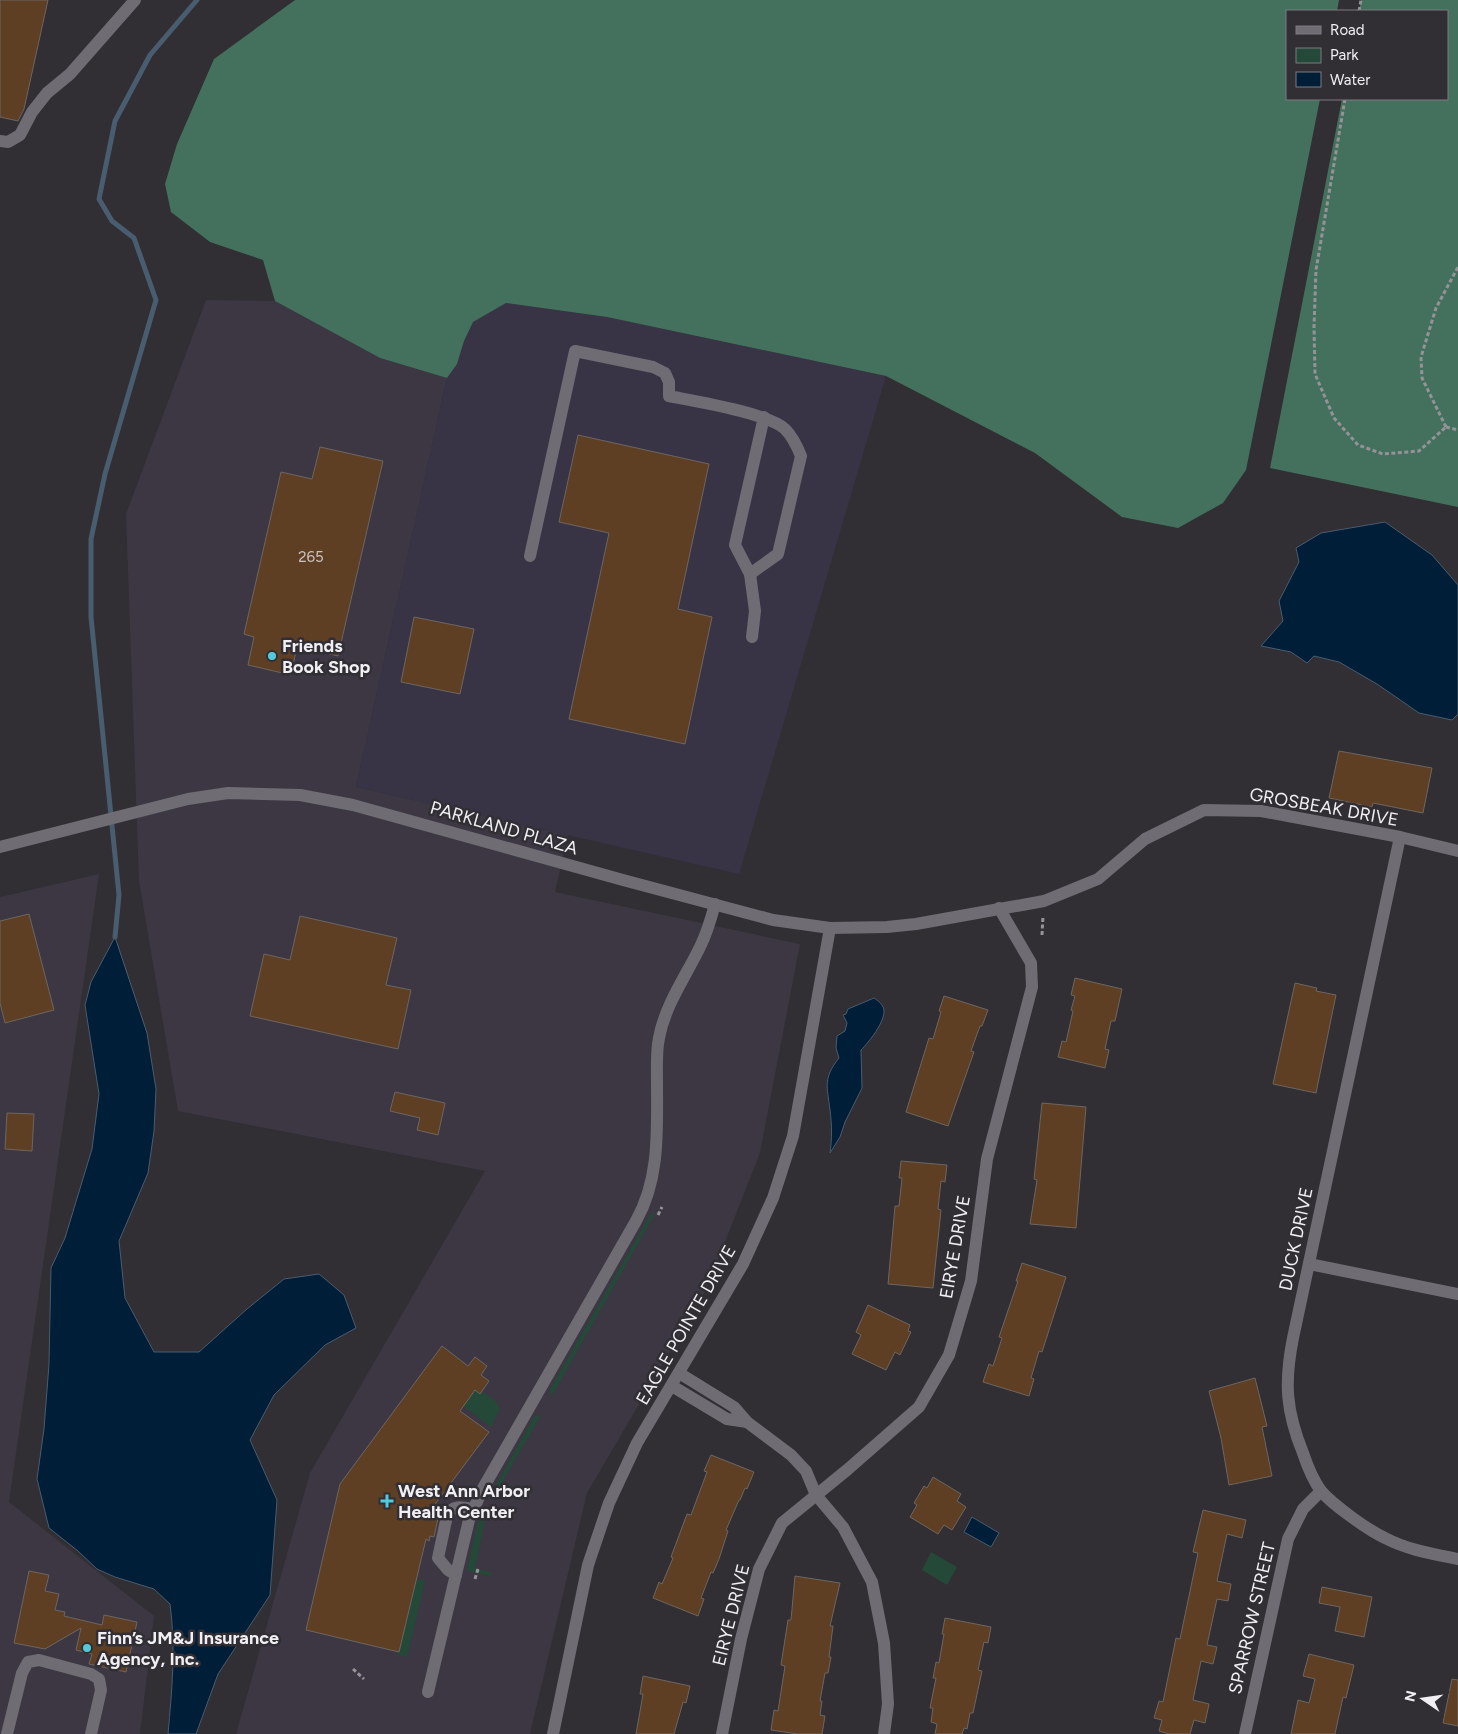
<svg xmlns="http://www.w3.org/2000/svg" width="1458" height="1734" viewBox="0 0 1458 1734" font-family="Figtree,sans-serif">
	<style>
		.built { fill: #3c3743 }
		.industrial { fill: #383446 }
		.green { fill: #244939 }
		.forest { fill: #43715d }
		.water { fill: #001e37; stroke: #485d6f }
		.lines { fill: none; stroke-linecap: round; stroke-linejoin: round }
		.stream { stroke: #485d6f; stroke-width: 5 }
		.building { fill: #5f3f24; stroke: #6c6661 }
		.path { stroke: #959398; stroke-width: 3; stroke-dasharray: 4 2.5; stroke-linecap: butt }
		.minor { stroke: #6f6c73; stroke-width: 12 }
		.poi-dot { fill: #53cadc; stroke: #312e34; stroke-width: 2 }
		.labels { text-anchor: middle; stroke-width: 5; stroke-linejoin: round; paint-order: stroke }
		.number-label { font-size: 15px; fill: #ccc3bf }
		.poi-label { font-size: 18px; font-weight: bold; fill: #f0eff3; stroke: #312e34; text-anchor: start }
		.street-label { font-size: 18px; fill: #f0eff3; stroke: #312e34 }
	</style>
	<rect width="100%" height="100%" fill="#312e34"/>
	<!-- built -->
	<g class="built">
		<polygon points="206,300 275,301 380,358 447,378 356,787 568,835 555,892 800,944 760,1153 706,1290 587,1493 530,1734 236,1734 310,1473 485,1171 178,1111 139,881 126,514"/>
		<polygon points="99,874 9,1502 154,1616 140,1734 0,1734 0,897"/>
	</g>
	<!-- industrial -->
	<polygon class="industrial" points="506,303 607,317 886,376 739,874 356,787 447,378 457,364 464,341 473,322"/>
	<!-- green -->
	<g class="green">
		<polygon points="653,1213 655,1214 551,1397 550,1389 650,1215"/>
		<polygon points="477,1388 494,1400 500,1408 491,1427 463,1406"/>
		<polygon points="538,1415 541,1415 493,1498 488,1499 534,1417"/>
		<polygon points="482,1520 485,1521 475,1568 492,1573 491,1576 469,1571 467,1569 478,1521"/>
		<polygon points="931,1552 957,1567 947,1585 922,1570"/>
		<polygon points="417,1579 425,1581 407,1657 398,1655"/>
	</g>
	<!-- forest -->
	<g class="forest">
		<polygon points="295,0 1339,0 1337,11 1287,11 1287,99 1320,99 1246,470 1223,503 1178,528 1122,517 1035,453 886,376 607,317 506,303 473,322 464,341 457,364 447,378 380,358 275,301 263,260 210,242 171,212 165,184 177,144 214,59"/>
		<polygon points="1361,0 1458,0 1458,507 1270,468 1342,99 1447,99 1447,11 1359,11"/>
	</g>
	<!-- water -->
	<g class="water">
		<polygon points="1385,522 1432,555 1458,585 1458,714 1452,720 1419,713 1377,684 1339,662 1314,656 1307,663 1291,652 1261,646 1283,621 1279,601 1299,562 1296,548 1321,533"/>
		<path d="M115,937L147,1033L156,1089L154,1131L148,1173L119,1241L125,1298L154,1352H199L247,1309L284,1279L319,1274L344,1295L356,1328L325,1345L274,1395L250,1440L277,1500L270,1595L218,1674L196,1734H168C172,1690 176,1648 170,1604L154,1589L115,1577L97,1569L78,1551L49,1528L37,1479L44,1429L49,1364L51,1268L65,1238L92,1149L99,1094L85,1005L91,982Z"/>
		<path d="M874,998C878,1001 883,1004 884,1010C885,1022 869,1042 861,1050L862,1088L845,1122L840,1137L830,1153C832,1139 832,1125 830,1110C827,1086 823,1078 839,1058L836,1048L837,1036L845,1031L847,1023L843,1015L846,1014L848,1009Z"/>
		<polygon points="972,1517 999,1533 991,1547 964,1532"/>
	</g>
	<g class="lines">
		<!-- stream -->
		<polyline class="stream" points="115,937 119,895 91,617 91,539 105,474 156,300 134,238 112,221 99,199 115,121 150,55 197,0"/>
	</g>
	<!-- building -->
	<g class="building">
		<polygon points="0,0 48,0 24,109 18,121 0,117"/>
		<polygon points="578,435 709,464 678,609 712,617 685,744 569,719 609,533 559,522"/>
		<polygon points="320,447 383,461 338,656 297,646 291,675 248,665 254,637 244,634 281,472 312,479"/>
		<polygon points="414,617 474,629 460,694 401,682"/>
		<polygon points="1339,751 1432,768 1423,813 1373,803 1372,807 1329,798"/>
		<polygon points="29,914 54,1010 5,1023 0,1003 0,921"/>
		<polygon points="300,916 397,938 386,985 411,990 398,1049 250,1016 264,954 290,960"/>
		<polygon points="1075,978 1122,989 1115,1021 1111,1021 1105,1049 1109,1050 1105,1068 1058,1057 1062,1041 1066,1042 1073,1011 1071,1010 1075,996 1071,995"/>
		<polygon points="1295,983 1317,988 1316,991 1336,995 1316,1093 1273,1084"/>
		<polygon points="944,996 988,1010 982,1026 980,1026 971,1051 974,1052 948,1126 906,1112 929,1038 933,1039 941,1012 939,1011"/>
		<polygon points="395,1092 445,1103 438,1135 417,1130 420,1118 390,1111"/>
		<polygon points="1042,1103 1086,1107 1076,1228 1030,1224 1037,1180 1034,1179"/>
		<polygon points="7,1113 34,1114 32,1151 5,1149"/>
		<polygon points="901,1161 947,1165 945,1182 941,1181 938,1209 941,1210 933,1288 888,1284 895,1206 899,1206 902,1178 899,1178"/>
		<polygon points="1022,1263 1066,1277 1042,1352 1039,1351 1031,1378 1034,1379 1029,1396 983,1382 989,1364 993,1366 1002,1338 999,1337 1018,1281 1016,1281"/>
		<polygon points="868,1305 910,1325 908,1331 911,1332 900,1355 895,1352 886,1370 852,1354 861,1335 856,1332"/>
		<polygon points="442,1346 468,1366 475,1357 487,1366 481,1375 489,1381 480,1394 475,1390 460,1411 489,1432 430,1511 439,1514 434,1537 430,1536 429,1541 426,1539 399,1652 306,1630 340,1484"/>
		<polygon points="1255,1378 1267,1426 1262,1427 1272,1476 1229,1485 1221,1438 1209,1391"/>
		<polygon points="711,1455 754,1472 747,1489 745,1488 740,1500 739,1500 726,1530 728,1531 719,1559 713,1573 711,1572 701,1598 704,1599 698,1616 653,1598 659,1582 662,1584 673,1558 671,1557 687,1514 691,1515 707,1472 704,1471"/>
		<polygon points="933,1477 961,1494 957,1501 966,1507 952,1530 944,1525 938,1534 910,1517 917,1505 914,1503 924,1486 927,1488"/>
		<polygon points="1203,1510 1246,1520 1242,1538 1227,1534 1217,1581 1231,1584 1228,1601 1217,1599 1207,1645 1217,1647 1213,1664 1201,1661 1193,1700 1209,1704 1205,1723 1194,1720 1190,1734 1169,1734 1159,1731 1162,1720 1154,1718 1159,1701 1163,1702 1176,1638 1180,1639 1198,1553 1193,1552"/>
		<polygon points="29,1571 49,1575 45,1591 59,1594 55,1610 65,1612 64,1616 102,1625 104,1615 137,1622 126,1672 89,1664 92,1654 76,1650 81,1628 45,1649 14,1643"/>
		<polygon points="795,1576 840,1583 830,1626 833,1626 829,1657 831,1657 828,1673 825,1673 820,1701 822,1701 820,1715 825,1716 822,1734 798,1734 771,1730 774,1710 778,1711 785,1666 781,1665 788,1620 791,1620"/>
		<polygon points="1322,1587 1372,1597 1364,1637 1335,1631 1340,1607 1319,1603"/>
		<polygon points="945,1618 991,1627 988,1643 984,1642 978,1670 982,1671 973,1713 970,1713 967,1729 964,1728 962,1734 935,1734 937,1724 931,1722 933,1708 930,1708 936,1678 933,1678 936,1662 939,1663 944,1634 942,1634"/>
		<polygon points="1309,1654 1354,1665 1346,1698 1343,1697 1335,1734 1291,1734 1298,1700 1309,1703 1315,1679 1303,1676"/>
		<polygon points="643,1676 690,1686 686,1703 683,1702 674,1734 636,1734 643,1694 640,1694"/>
		<polygon points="1452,1679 1458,1680 1458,1726 1443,1723"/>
	</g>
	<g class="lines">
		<!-- path -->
		<g class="path">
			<polyline points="1359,11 1361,0"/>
			<polyline points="1345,99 1316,270 1314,327 1315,374 1334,418 1358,445 1383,454 1419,451 1446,427"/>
			<polyline points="1446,427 1422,378 1421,357 1436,308 1458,267"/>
			<polyline points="1446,427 1458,430"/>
			<polyline points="1042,935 1043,916"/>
			<polyline points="658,1215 662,1207"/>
			<polyline points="475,1579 478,1569"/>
			<polyline points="353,1669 364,1679"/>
		</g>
		<!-- minor -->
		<g class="minor">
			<polyline points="0,141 8,142 20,135 32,112 47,93 70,74 135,0"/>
			<path d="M530,556L575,351L653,367L665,373L669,382V396C694,401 768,413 785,429C793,437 797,446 801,456L778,554L750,574"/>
			<polyline points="752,637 755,611 750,574 735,545 764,417"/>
			<path d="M1400,837L1293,1338C1284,1383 1286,1411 1303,1453C1307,1465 1313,1480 1321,1491C1333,1505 1368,1530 1385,1538C1408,1550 1433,1554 1458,1559"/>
			<polyline points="0,847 188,799 228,793 300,795 353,805 623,880 773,920 830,928 887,927 916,924 1044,901 1098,879 1145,839 1204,810 1261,811 1400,837 1458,851"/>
			<polyline points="1309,1264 1458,1294"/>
			<polyline points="679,1373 734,1407 747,1422 791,1455 806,1471 816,1495 843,1527 872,1582 884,1643 888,1704 884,1734"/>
			<polyline points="672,1386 727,1419 747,1422"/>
			<path d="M456,1575L448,1570L438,1558L447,1516C452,1504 463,1507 473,1509"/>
			<path d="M428,1692L469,1520L482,1490L636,1221C660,1179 657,1130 657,1083C657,1068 656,1052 659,1038C665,1005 686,976 700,947C707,933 711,919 715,904"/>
			<polyline points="7,1734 22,1673 28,1662 39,1660 91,1674 99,1679 101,1690 91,1734"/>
			<polyline points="553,1734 588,1565 609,1503 637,1443 743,1264 773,1198 793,1136 830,928"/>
			<polyline points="722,1734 741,1639 759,1569 782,1523 847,1470 919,1407 949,1355 971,1281 987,1159 1032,987 1031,963 999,908"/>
			<polyline points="1245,1734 1288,1539 1303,1509 1321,1491"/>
		</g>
	</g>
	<!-- markers -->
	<g class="poi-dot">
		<circle cx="272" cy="656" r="5"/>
		<path d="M384.5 1493.5h5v5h5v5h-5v5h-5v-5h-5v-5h5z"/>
		<circle cx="87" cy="1648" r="5"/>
	</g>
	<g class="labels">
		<!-- number labels -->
		<g class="number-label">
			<text x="311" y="562">265</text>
		</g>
		<!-- poi labels -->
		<g class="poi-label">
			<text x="282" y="652">Friends<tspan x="282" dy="21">Book Shop</tspan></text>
			<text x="398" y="1497">West Ann Arbor<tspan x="398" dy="21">Health Center</tspan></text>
			<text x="97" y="1644">Finn’s JM&amp;J Insurance<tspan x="97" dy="21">Agency, Inc.</tspan></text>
		</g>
		<!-- street labels -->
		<g class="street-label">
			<text transform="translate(1324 807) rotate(10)" y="6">GROSBEAK DRIVE</text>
			<text transform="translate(504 828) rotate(16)" y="6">PARKLAND PLAZA</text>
			<text transform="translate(1296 1239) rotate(-78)" y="6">DUCK DRIVE</text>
			<text transform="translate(955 1247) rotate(-80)" y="6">EIRYE DRIVE</text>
			<text transform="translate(686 1325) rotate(-60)" y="6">EAGLE POINTE DRIVE</text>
			<text transform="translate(731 1615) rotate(-76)" y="6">EIRYE DRIVE</text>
			<text transform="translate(1252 1618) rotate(-77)" y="6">SPARROW STREET</text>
		</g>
	</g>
	<!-- legend -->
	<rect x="1286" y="10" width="162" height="90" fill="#312e34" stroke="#7d7b80"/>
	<rect x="1296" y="26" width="25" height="8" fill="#6f6c73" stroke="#7d7b80"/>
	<text x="1330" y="35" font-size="15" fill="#f0eff3">Road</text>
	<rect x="1296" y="48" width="25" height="15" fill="#244939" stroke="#7d7b80"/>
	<text x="1330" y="60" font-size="15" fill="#f0eff3">Park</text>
	<rect x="1296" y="72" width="25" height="15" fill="#001e37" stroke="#7d7b80"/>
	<text x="1330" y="85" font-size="15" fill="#f0eff3">Water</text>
	<!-- north arrow -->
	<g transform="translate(1423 1699) rotate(283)" stroke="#312e34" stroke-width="4" paint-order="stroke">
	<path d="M0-4L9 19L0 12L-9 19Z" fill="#f0eff3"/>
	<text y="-8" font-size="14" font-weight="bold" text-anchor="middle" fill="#f0eff3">N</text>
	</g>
</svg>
